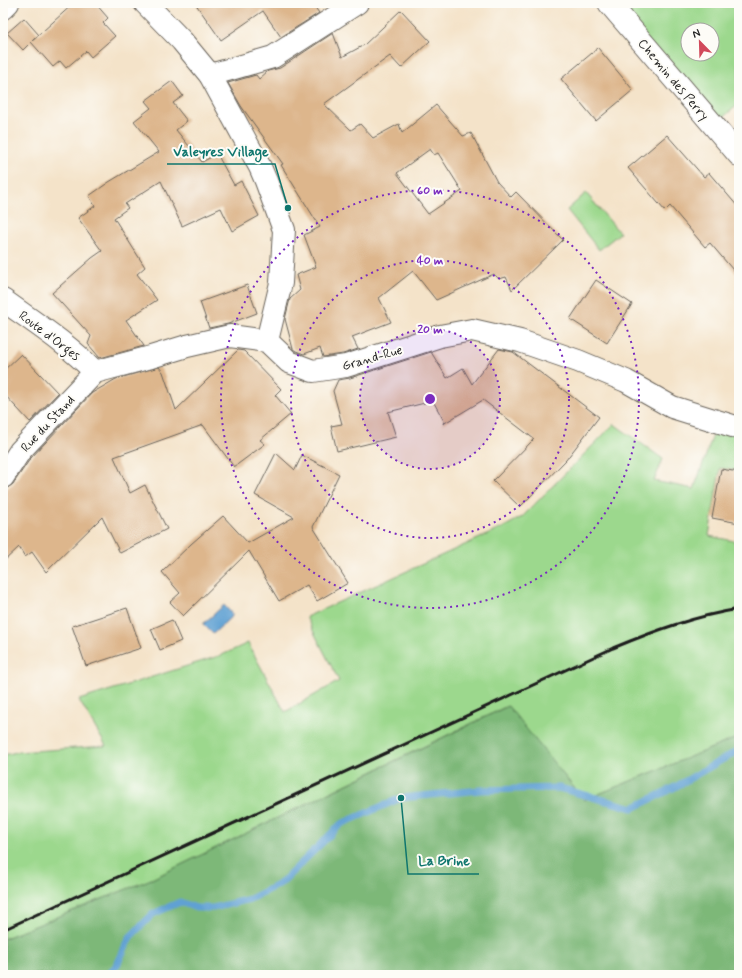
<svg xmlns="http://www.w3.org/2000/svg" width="742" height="978" viewBox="0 0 742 978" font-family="Mynerve,sans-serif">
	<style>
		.green { fill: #9cd88d; stroke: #5c7a54; fill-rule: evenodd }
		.forest { fill: #7db878; stroke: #4c6a4a }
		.water { fill: #61a1d3; stroke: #3e5e78 }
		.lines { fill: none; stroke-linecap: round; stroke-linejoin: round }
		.stream { stroke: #61a1d3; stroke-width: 7 }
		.building { fill: #ddb68c; fill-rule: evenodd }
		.minor-casing { stroke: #686259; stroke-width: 24 }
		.minor { stroke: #fff; stroke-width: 22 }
		.rail { stroke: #1c1c1c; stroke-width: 3 }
		.ring { fill: none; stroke: #7b2cbf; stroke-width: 2; stroke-dasharray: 2 4 }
		.labels { text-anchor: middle; stroke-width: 4; stroke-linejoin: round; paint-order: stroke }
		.street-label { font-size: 13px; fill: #1c1c1c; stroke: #fdfcf7 }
		.centre { fill: #7b2cbf; stroke: #fdfcf7; stroke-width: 2 }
		.ring-label { font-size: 12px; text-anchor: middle; font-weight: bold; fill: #7b2cbf; stroke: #fdfcf7; stroke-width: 4; stroke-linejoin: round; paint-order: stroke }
		.leader { fill: none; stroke: #0f766e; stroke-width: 1.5 }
		.callout-dot { fill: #0f766e; stroke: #fdfcf7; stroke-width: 1.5 }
		.callout-label { font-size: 14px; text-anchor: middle; font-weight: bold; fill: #0f766e; stroke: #fdfcf7; stroke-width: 4; stroke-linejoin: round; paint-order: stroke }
	</style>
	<rect width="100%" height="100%" fill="#fdfcf7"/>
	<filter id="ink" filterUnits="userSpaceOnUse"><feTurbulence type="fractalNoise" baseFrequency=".025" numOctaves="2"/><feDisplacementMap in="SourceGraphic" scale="8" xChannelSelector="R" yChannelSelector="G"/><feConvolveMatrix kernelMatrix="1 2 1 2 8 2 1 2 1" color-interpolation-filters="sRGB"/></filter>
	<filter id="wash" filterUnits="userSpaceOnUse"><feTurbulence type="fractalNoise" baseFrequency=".012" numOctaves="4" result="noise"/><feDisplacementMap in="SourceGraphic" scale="16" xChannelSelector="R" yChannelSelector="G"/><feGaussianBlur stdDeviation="0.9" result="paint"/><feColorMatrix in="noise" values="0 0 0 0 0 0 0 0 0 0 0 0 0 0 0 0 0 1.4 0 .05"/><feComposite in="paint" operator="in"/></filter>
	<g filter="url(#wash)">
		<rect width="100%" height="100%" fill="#f4e3c9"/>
		<!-- green -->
		<g class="green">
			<path d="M611,3H739V104L716,123ZM688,30H712V54H688Z"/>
			<polygon points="586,193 620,233 599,250 567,210"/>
			<polygon points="614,424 663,459 654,481 694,489 717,424 739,430 739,471 720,468 709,536 739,542 739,737 584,800 507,706 154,878 3,939 3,755 17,752 106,746 79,700 222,655 248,643 285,712 339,681 306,617 502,528 522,517"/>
		</g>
		<!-- forest -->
		<polygon class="forest" points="508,706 584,800 739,737 739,975 3,975 3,939 154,878"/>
		<!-- water -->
		<polygon class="water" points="224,605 233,615 213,634 203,624"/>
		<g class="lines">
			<!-- stream -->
			<polyline class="stream" points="107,975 117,965 130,937 153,914 180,902 196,908 213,908 250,899 281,883 341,824 401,798 480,790 559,788 633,808 675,787 739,750"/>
		</g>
		<g id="blocks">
			<!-- building -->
			<g class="building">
				<polygon points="74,3 95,3 108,18 103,23 115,36 91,57 86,51 66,68 60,61 53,67 31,42 23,50 7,33 24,18 39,35 32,41"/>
				<polygon points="195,3 312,3 319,13 281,37 263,11 221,40"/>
				<path d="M401,10L430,41L401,68L390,56L324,104L351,130L360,124L373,138L399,124L402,133L436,105L463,136L471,133L497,182L511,197L516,192L563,240L512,290L506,277L499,279L494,274L436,300L413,271L379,298L391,322L352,337L358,349L343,354L323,357L320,348L304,354L296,351L293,349L285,319L290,299L300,290L296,275L316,267L304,235L320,227L281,165L283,164L241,106L228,83L256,75L259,79L268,71L280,68L333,33L342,57L364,45ZM430,149L434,155L438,153L462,191L428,214L397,173Z"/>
				<polygon points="598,48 633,90 596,121 561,79"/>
				<polygon points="172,81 183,96 173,103 187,121 176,130 202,162 217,154 234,185 241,181 259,216 232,231 221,208 182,226 161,181 125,204 128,208 114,218 145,267 137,274 157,300 126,320 144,346 100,358 88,344 91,336 52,293 92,258 102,251 78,218 95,206 89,196 109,182 159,152 134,121 151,108 145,101"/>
				<polygon points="667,135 704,177 709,173 739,208 739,277 710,243 705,247 670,206 665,211 628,168"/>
				<polygon points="596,280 632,304 607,343 570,319"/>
				<polygon points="247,285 257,313 228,324 209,328 200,302"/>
				<polygon points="499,349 513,352 599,417 566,460 520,507 493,481 534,439 483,400 443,424 444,421 433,401 388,412 396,437 337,451 331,426 342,424 333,391 338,380 350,378 431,352 447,378 463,368 472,384"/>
				<polygon points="238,350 244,351 281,389 275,395 291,414 260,440 265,444 234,467 203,425 114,457 130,493 145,485 167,529 120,553 102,517 46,572 32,552 25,557 19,547 3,562 3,493 6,489 13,484 30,459 92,393 116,379 159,367 163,372 176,410"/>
				<polygon points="21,354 58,393 30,422 3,393 3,371"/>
				<polygon points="276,453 295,470 302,455 339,474 313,527 348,583 317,601 307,585 279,601 249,551 183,616 170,602 180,593 162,572 191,544 223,516 248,543 294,517 255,495"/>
				<polygon points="721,469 739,472 739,523 712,518"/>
				<polygon points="127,608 141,648 86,666 72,626"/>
				<polygon points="172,620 181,641 160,650 151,629"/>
			</g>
		</g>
	</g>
	<g filter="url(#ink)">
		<use href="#blocks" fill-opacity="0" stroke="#686259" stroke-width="1"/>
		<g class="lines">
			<defs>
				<g id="minor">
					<polyline points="145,3 182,41 210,75 260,167 266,181 284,230 281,283 267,341"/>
					<polyline points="609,3 739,155"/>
					<polyline points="3,8 8,3"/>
					<polyline points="210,75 273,57 357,3"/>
					<path d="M3,300C35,323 68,344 95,372"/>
					<polyline points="3,477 20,451 95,372 151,357 187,346 230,336 267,341 289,362 313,371 346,366 440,336 472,330 520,341 578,361 626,381 672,407 739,428"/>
				</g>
			</defs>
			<!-- minor casing -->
			<use href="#minor" class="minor-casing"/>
			<!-- minor -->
			<use href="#minor" class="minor"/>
			<!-- rail -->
			<path class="rail" d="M3,930L613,648C654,631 695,616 739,609"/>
		</g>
	</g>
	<!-- distance rings -->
	<circle cx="430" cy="399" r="70" fill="#7b2cbf" fill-opacity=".12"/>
	<g class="ring">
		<circle cx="430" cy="399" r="70"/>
		<circle cx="430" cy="399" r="139"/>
		<circle cx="430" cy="399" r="209"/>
	</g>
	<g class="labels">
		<!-- street labels -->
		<g class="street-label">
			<text transform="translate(674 79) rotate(50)" y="5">Chemin des Perry</text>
			<text transform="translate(50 335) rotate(37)" y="5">Route d'Orges</text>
			<text transform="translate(372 357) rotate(-16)" y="5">Grand-Rue</text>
			<text transform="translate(47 423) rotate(-47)" y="5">Rue du Stand</text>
		</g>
	</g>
	<circle cx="430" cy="399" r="6" class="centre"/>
	<g class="ring-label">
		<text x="430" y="194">60 m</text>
		<text x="430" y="264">40 m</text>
		<text x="430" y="333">20 m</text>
	</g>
	<!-- callouts -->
	<path class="leader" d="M288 208L275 164H167M401 798L408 874H479"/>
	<g class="callout-dot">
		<circle cx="288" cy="208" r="4"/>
		<circle cx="401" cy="798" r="4"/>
	</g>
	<g class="callout-label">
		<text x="221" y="156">Valeyres Village</text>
		<text x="444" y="865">La Brine</text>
	</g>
	<!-- margin -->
	<rect width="742" height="978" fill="none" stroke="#fdfcf7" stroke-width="16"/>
	<!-- north arrow -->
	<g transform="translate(700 42) rotate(337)"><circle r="19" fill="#fdfcf7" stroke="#a3a29f"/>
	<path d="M0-3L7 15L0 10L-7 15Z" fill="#d1495b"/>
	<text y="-6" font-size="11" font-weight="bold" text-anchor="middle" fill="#1c1c1c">N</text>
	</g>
</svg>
